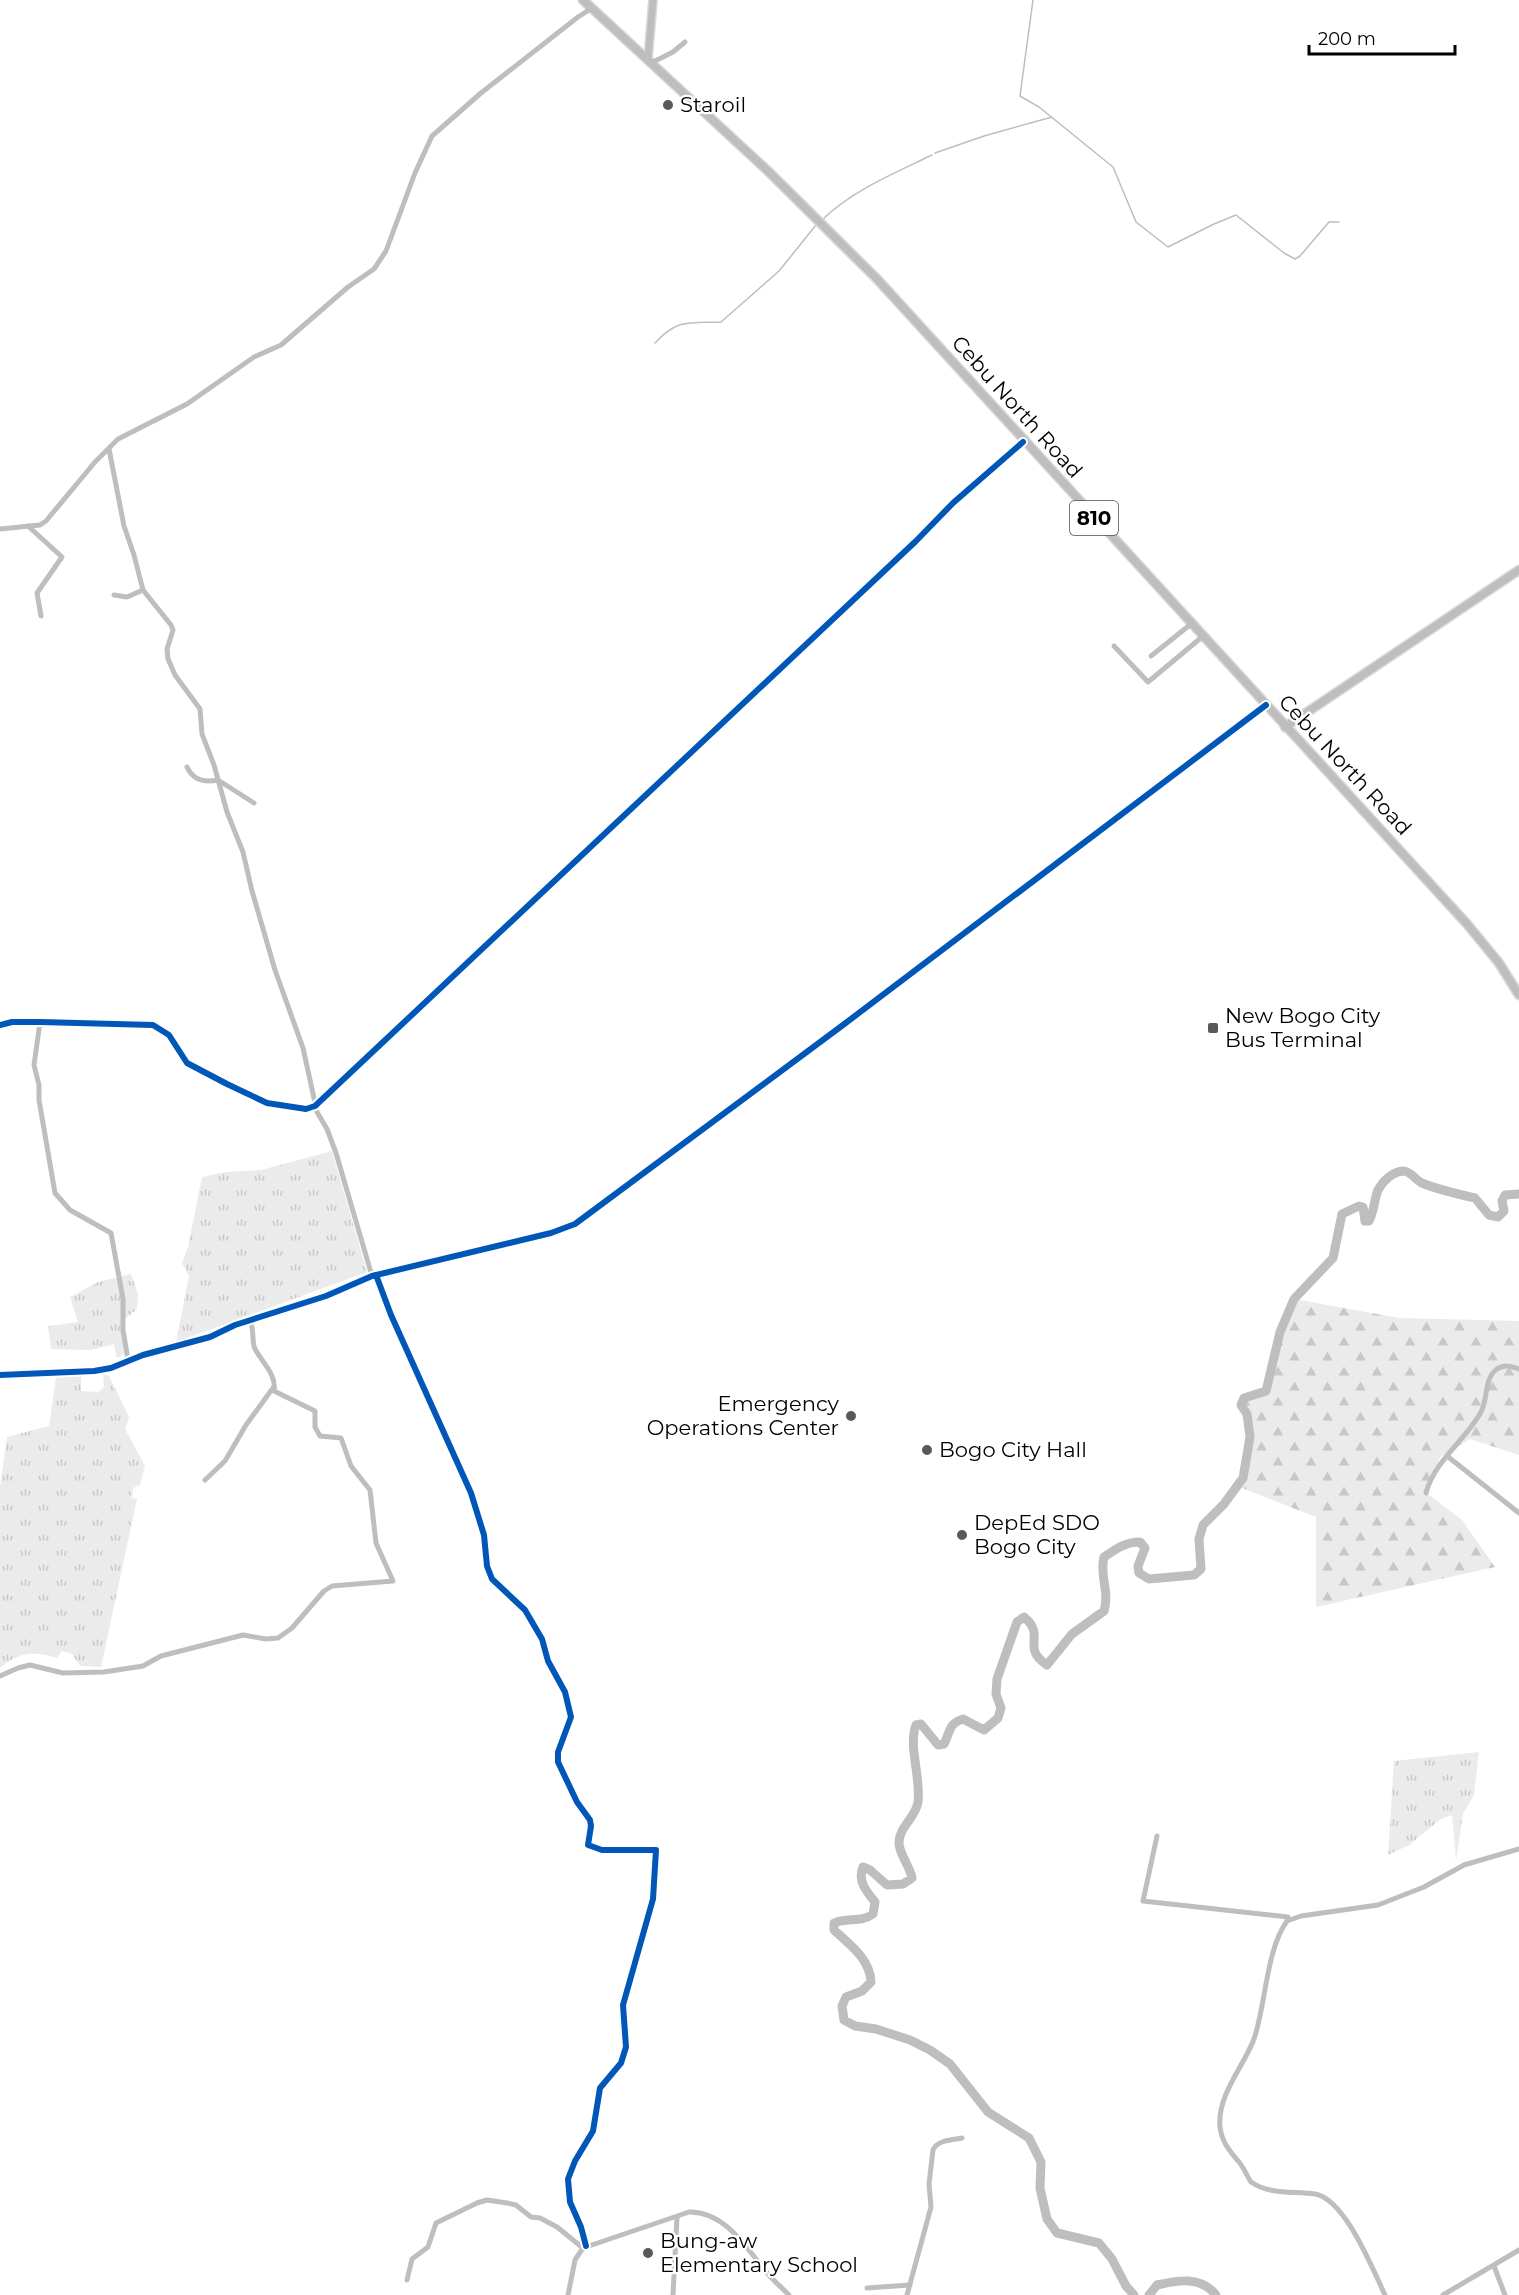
<svg xmlns="http://www.w3.org/2000/svg" width="1519" height="2295" viewBox="0 0 1519 2295" font-family="Montserrat,sans-serif">
	<style>
		.grass { fill: url(#grass-tufts) }
		.forest { fill: url(#forest-firs) }
		.lines { fill: none; stroke-linecap: round; stroke-linejoin: round }
		.stream { stroke: #bebebe; stroke-width: 1.5 }
		.river { stroke: #bebebe; stroke-width: 9 }
		.major-casing { stroke: #dbdbdb; stroke-width: 10 }
		.highway-casing { stroke: #dbdbdb; stroke-width: 11 }
		.minor { stroke: #bebebe; stroke-width: 5 }
		.major { stroke: #bebebe; stroke-width: 7 }
		.highway { stroke: #bebebe; stroke-width: 8 }
		.cycleway-casing { stroke: #fff; stroke-width: 10 }
		.cycleway { stroke: #0057b8; stroke-width: 6 }
		.poi-dot { fill: #595959; stroke: #fff; stroke-width: 2 }
		.labels { text-anchor: middle; stroke-width: 4.5; stroke-linejoin: round; paint-order: stroke }
		.shield { fill: #fff; stroke: #4c4c4c; stroke-width: 1.5 }
		.shield-label { font-size: 20px; font-weight: bold; fill: #000 }
		.poi-label { font-size: 21px; fill: #000; stroke: #fff; text-anchor: start }
		.street-label { font-size: 21px; fill: #000; stroke: #fff }
	</style>
	<defs>
		<pattern id="grass-tufts" width="24" height="20" patternUnits="userSpaceOnUse" patternTransform="scale(1.5)"><rect width="24" height="20" fill="#ebebeb"/><path d="M3 7l-1-3M5 7V3M7 7l1-3M15 17l-1-3M17 17v-4M19 17l1-3" fill="none" stroke="#c8c8c8"/></pattern>
		<pattern id="forest-firs" width="22" height="20" patternUnits="userSpaceOnUse" patternTransform="scale(1.5)"><rect width="22" height="20" fill="#ebebeb"/><path d="M5 1l3.5 6h-7zM16 11l3.5 6h-7z" fill="#c8c8c8"/></pattern>
	</defs>
	<rect width="100%" height="100%" fill="#fff"/>
	<!-- grass -->
	<g class="grass">
		<polygon points="332,1151 367,1272 176,1342 189,1276 182,1263 188,1247 202,1177 226,1172 261,1170"/>
		<polygon points="131,1274 138,1294 137,1309 121,1322 124,1354 117,1358 114,1344 91,1350 51,1349 48,1326 78,1322 70,1297 98,1282"/>
		<path d="M103,1374L109,1376L129,1417L125,1429L145,1466L140,1485L133,1488L132,1498L137,1499L101,1667L80,1666L72,1654L62,1651L57,1658C35,1651 19,1652 0,1668V1487L7,1437L49,1426L56,1378L81,1375V1391L99,1392L104,1387Z"/>
		<polygon points="1479,1752 1474,1795 1463,1814 1456,1861 1452,1815 1441,1819 1409,1845 1388,1855 1394,1761"/>
	</g>
	<!-- forest -->
	<path class="forest" d="M1294,1299L1399,1318L1519,1321V1455L1470,1439L1440,1457L1428,1494L1462,1520L1495,1567L1316,1607V1517L1237,1486C1250,1467 1254,1425 1241,1405L1244,1398L1266,1391L1280,1332Z"/>
	<g class="lines">
		<!-- stream -->
		<g class="stream">
			<polyline points="1033,0 1020,96 1039,107 1113,167 1136,222 1168,247 1214,224 1236,215 1284,253 1295,259 1300,256 1329,222 1339,222"/>
			<polyline points="935,153 984,136 1052,117"/>
			<path d="M823,219C853,190 895,173 932,155"/>
			<path d="M655,343C678,318 690,323 721,322L779,271L816,225"/>
		</g>
		<!-- river -->
		<g class="river">
			<path d="M1134,2295L1126,2286L1112,2259L1099,2243L1057,2233L1047,2219L1040,2188L1041,2162L1029,2138L988,2112L950,2064L930,2050L910,2040L876,2029L855,2026L844,2020L842,2006L846,1997L862,1991L871,1982C870,1959 850,1945 834,1930V1923C847,1917 861,1923 873,1914L875,1902C867,1892 857,1881 863,1867L870,1870L887,1885L903,1884L912,1878C910,1867 900,1855 899,1844C898,1827 916,1818 918,1802C921,1777 908,1746 916,1725L921,1724L938,1745L944,1744C950,1732 949,1723 963,1719L984,1730L998,1718L1001,1708L996,1694L997,1679L1017,1622L1024,1617C1047,1636 1020,1647 1047,1665L1072,1634L1104,1611C1110,1591 1099,1575 1104,1557C1116,1549 1125,1542 1140,1542L1145,1548L1138,1566L1139,1573L1149,1579L1194,1575L1201,1569L1199,1539L1203,1525L1224,1504L1243,1478L1250,1437L1247,1414L1241,1405L1244,1398L1266,1391L1280,1332L1294,1299L1333,1258L1342,1214L1359,1206L1363,1207L1365,1221H1369C1374,1212 1374,1200 1378,1190C1383,1181 1392,1172 1403,1171C1411,1171 1415,1180 1422,1183C1439,1190 1457,1194 1475,1198L1489,1215L1498,1217L1504,1211L1502,1201L1505,1195L1519,1194"/>
			<path d="M1149,2295L1157,2285C1178,2280 1201,2276 1216,2295"/>
		</g>
		<defs>
			<polyline id="major" points="648,59 653,0"/>
			<g id="highway">
				<polyline points="583,0 769,172 877,279 1467,924 1499,963 1519,995"/>
				<polyline points="1285,727 1519,570"/>
			</g>
		</defs>
		<!-- major casing -->
		<use href="#major" class="major-casing"/>
		<!-- highway casing -->
		<use href="#highway" class="highway-casing"/>
		<!-- minor -->
		<g class="minor">
			<polyline points="651,63 673,52 685,42"/>
			<polyline points="109,449 124,526 134,555 143,590 171,625 173,630 167,649 168,659 175,675 200,709 202,734 214,765 227,812 243,852 252,891 275,970 303,1048 317,1112 327,1129 336,1153 372,1276"/>
			<polyline points="28,526 62,557 37,593 41,616"/>
			<polyline points="0,529 40,525 46,521 95,462 118,439 187,404 254,357 281,345 348,287 374,269 386,251 415,173 432,136 481,93 578,17 592,8"/>
			<polyline points="114,595 127,597 143,590"/>
			<polyline points="1114,646 1148,682 1202,637"/>
			<polyline points="1151,656 1191,624"/>
			<path d="M187,767C193,780 204,783 218,780L254,803"/>
			<polyline points="40,1022 34,1065 39,1085 39,1100 55,1193 70,1210 111,1233 123,1299 123,1330 128,1360"/>
			<polyline points="0,1025 12,1022 40,1022 153,1025 169,1035 187,1063 227,1084 267,1103 306,1109 315,1106 916,541 953,503 1023,442"/>
			<polyline points="376,1275 391,1315 471,1493 484,1535 487,1566 492,1579 525,1610 542,1639 548,1661 565,1692 571,1717 558,1752 558,1762 577,1802 590,1820 591,1826 588,1845 602,1850 656,1850 653,1899 623,2005 626,2047 621,2063 600,2088 593,2131 575,2161 568,2179 570,2202 581,2227 586,2246"/>
			<polyline points="0,1375 94,1371 111,1368 143,1355 210,1337 235,1325 326,1296 372,1276 551,1233 575,1224 843,1025 1266,705"/>
			<polyline points="1447,1456 1519,1513"/>
			<polyline points="205,1480 225,1461 246,1425 273,1388"/>
			<path d="M1426,1493C1435,1460 1465,1441 1481,1412C1488,1399 1484,1378 1497,1369C1503,1364 1512,1366 1519,1369"/>
			<path d="M0,1676L18,1668L30,1665L63,1673L104,1672L143,1666L161,1656L243,1635L266,1639L278,1638L292,1628L324,1591L332,1586L393,1581L376,1543L370,1490L351,1466L341,1438L320,1436L315,1427V1411L274,1391C277,1375 262,1362 255,1349C251,1341 255,1331 250,1321"/>
			<polyline points="1157,1836 1143,1901 1288,1917 1287,1921"/>
			<polyline points="1494,2266 1505,2295"/>
			<polyline points="407,2280 412,2259 428,2247 436,2223 477,2203 487,2200 507,2203 516,2205 531,2217 540,2218 557,2227 583,2248"/>
			<polyline points="867,2288 910,2285"/>
			<path d="M568,2295L575,2260L583,2248L689,2212C726,2211 748,2251 769,2275C775,2282 782,2288 789,2295"/>
			<polyline points="673,2295 677,2217"/>
			<path d="M907,2295L931,2207L929,2184L933,2150C937,2140 952,2140 962,2138"/>
			<path d="M1385,2295C1372,2268 1345,2199 1315,2194C1293,2191 1270,2195 1251,2182C1247,2176 1244,2168 1239,2162C1230,2151 1222,2143 1220,2127C1217,2095 1243,2068 1254,2039C1266,2004 1266,1950 1287,1921L1301,1916L1378,1905L1424,1887L1464,1865L1519,1849"/>
			<polyline points="1443,2295 1519,2250"/>
		</g>
		<!-- major -->
		<use href="#major" class="major"/>
		<!-- highway -->
		<use href="#highway" class="highway"/>
		<defs>
			<g id="cycleway">
				<polyline points="0,1025 12,1022 40,1022 153,1025 169,1035 187,1063 227,1084 267,1103 306,1109 315,1106 916,541 953,503 1023,442"/>
				<polyline points="376,1275 391,1315 471,1493 484,1535 487,1566 492,1579 525,1610 542,1639 548,1661 565,1692 571,1717 558,1752 558,1762 577,1802 590,1820 591,1826 588,1845 602,1850 656,1850 653,1899 623,2005 626,2047 621,2063 600,2088 593,2131 575,2161 568,2179 570,2202 581,2227 586,2246"/>
				<polyline points="0,1375 94,1371 111,1368 143,1355 210,1337 235,1325 326,1296 372,1276 551,1233 575,1224 843,1025 1266,705"/>
			</g>
		</defs>
		<!-- cycleway casing -->
		<use href="#cycleway" class="cycleway-casing"/>
		<!-- cycleway -->
		<use href="#cycleway" class="cycleway"/>
	</g>
	<!-- markers -->
	<g class="poi-dot">
		<circle cx="668" cy="105" r="6"/>
		<rect x="1207" y="1022" width="12" height="12" rx="3"/>
		<circle cx="851" cy="1416" r="6"/>
		<circle cx="927" cy="1450" r="6"/>
		<circle cx="962" cy="1535" r="6"/>
		<circle cx="648" cy="2253" r="6"/>
	</g>
	<g class="labels">
		<!-- shield labels -->
		<rect class="shield" x="1070" y="501" width="48" height="34" rx="4.5"/>
		<g class="shield-label">
			<text x="1094" y="525">810</text>
		</g>
		<!-- poi labels -->
		<g class="poi-label">
			<text x="680" y="112">Staroil</text>
			<text x="1225" y="1023">New Bogo City<tspan x="1225" dy="24">Bus Terminal</tspan></text>
			<text x="839" y="1411" text-anchor="end">Emergency<tspan x="839" dy="24">Operations Center</tspan></text>
			<text x="939" y="1457">Bogo City Hall</text>
			<text x="974" y="1530">DepEd SDO<tspan x="974" dy="24">Bogo City</tspan></text>
			<text x="660" y="2248">Bung-aw<tspan x="660" dy="24">Elementary School</tspan></text>
		</g>
		<!-- street labels -->
		<g class="street-label">
			<text transform="translate(1017 407) rotate(48)" y="7">Cebu North Road</text>
			<text transform="translate(1345 765) rotate(47)" y="7">Cebu North Road</text>
		</g>
	</g>
	<!-- scale -->
	<path d="M1309 45v9h146v-9" fill="none" stroke="#000000" stroke-width="3"/>
	<text x="1318" y="45" font-size="18" fill="#000000" stroke="#ffffff" stroke-width="4.5" paint-order="stroke">200 m</text>
</svg>
